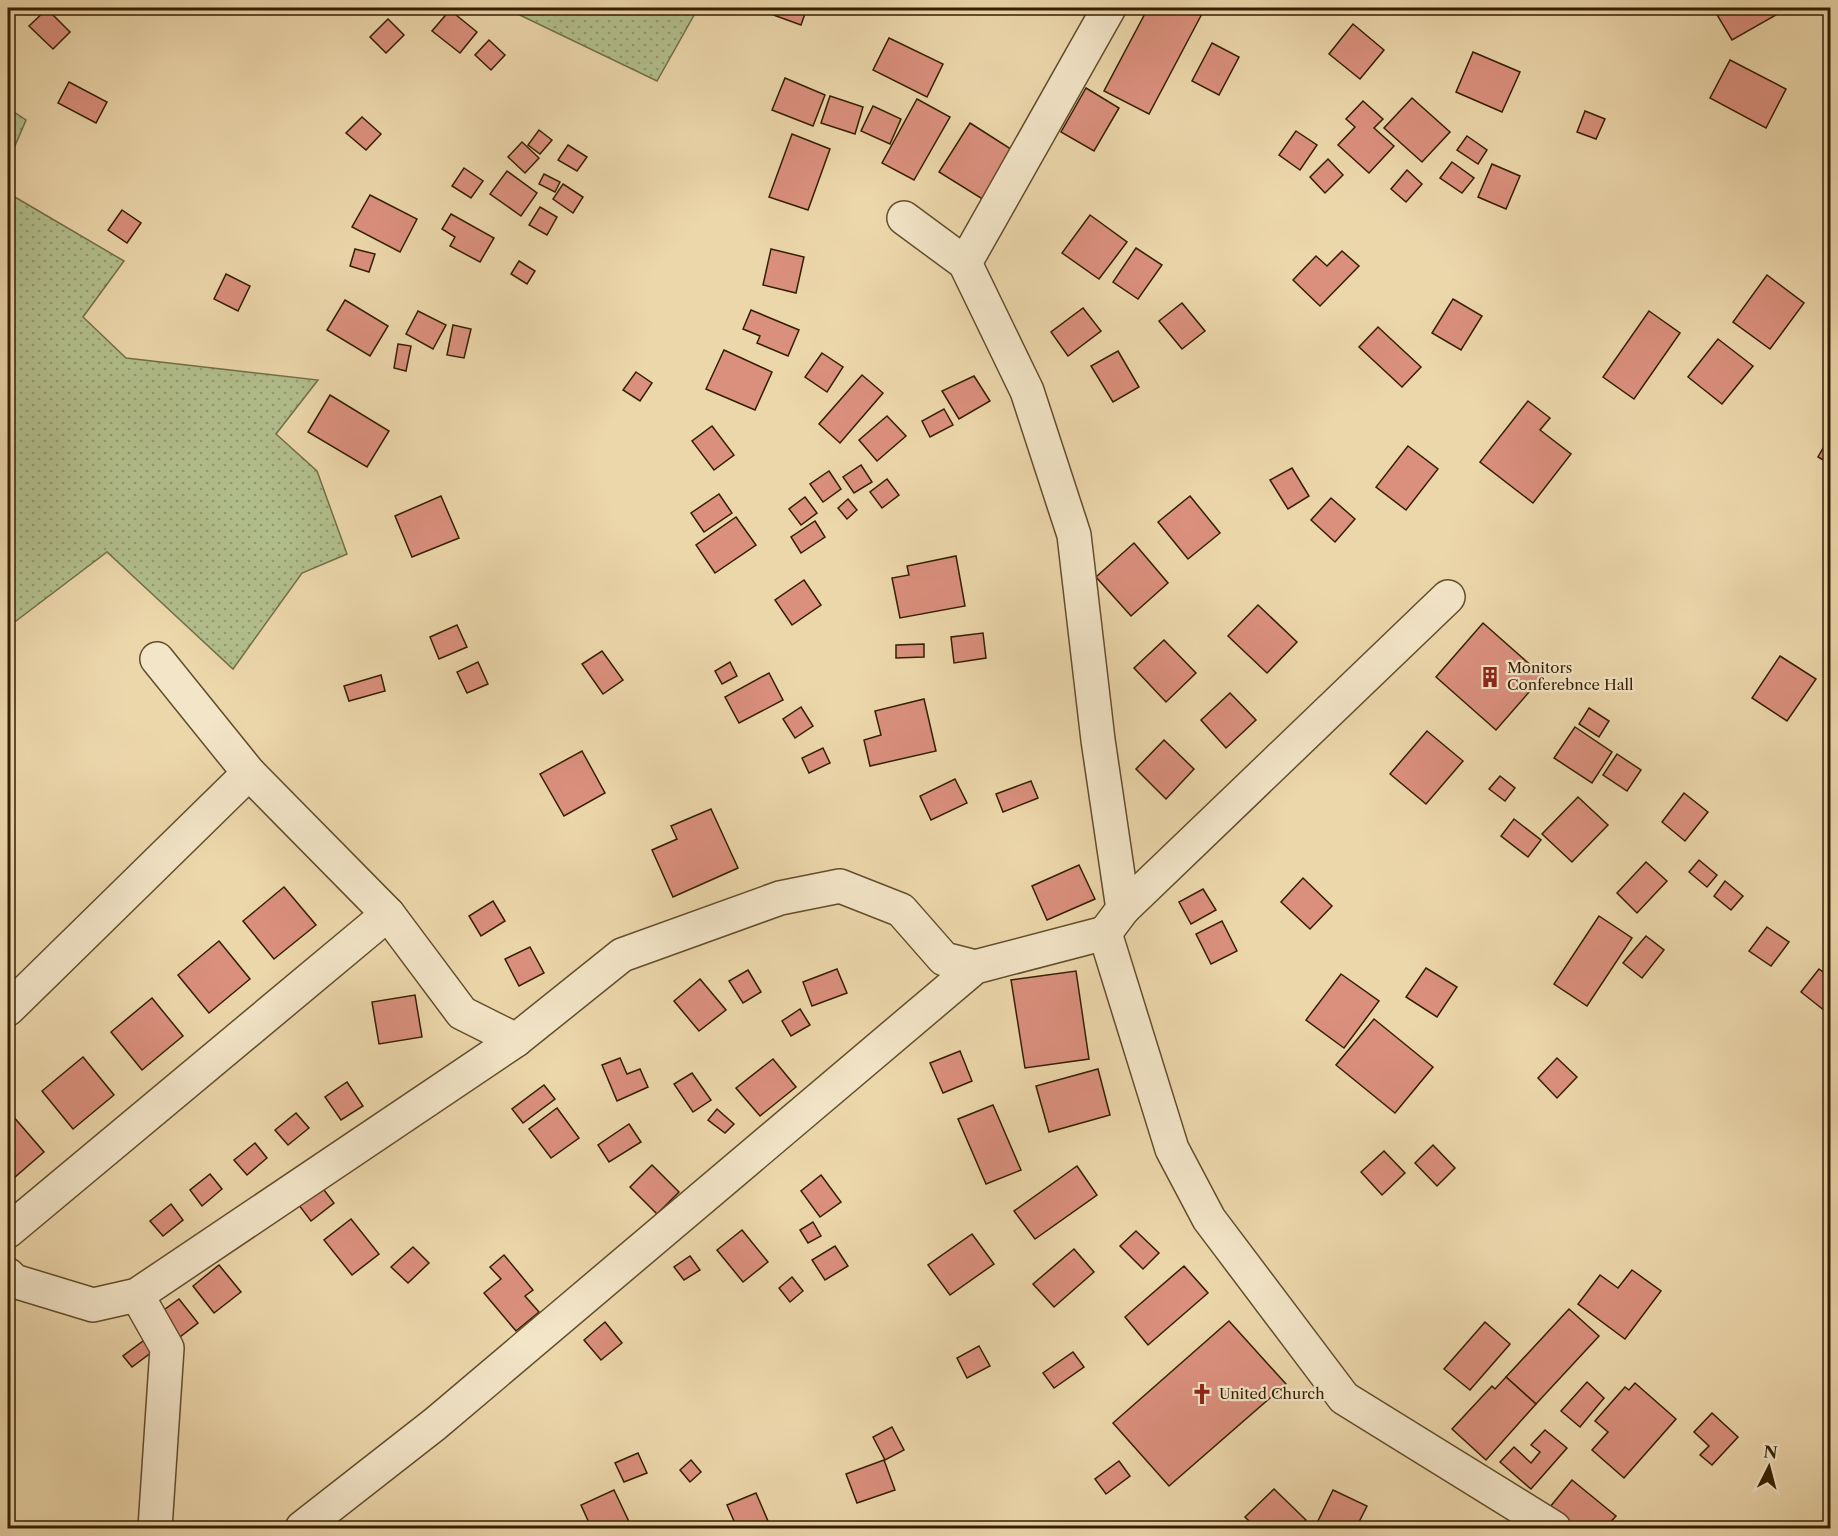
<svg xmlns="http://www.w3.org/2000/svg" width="1838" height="1536" viewBox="0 0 1838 1536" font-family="'Libre Caslon Text',serif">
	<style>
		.grass { fill: url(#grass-dots); stroke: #736f46; stroke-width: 1.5 }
		.building { fill: #db907e; stroke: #341f00; stroke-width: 1.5 }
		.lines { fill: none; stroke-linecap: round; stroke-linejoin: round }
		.minor-casing { stroke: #624d2b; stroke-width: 36 }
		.minor { stroke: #f3e5c8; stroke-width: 33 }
		.labels { text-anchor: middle; stroke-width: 4.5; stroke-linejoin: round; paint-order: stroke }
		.poi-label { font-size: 15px; fill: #341f00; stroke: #f3e5c8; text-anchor: start }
	</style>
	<defs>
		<pattern id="grass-dots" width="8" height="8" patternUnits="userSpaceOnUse" patternTransform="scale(1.5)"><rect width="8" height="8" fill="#b2bf8d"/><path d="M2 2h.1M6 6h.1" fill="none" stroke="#929b71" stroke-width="1.8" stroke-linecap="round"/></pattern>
	</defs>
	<rect width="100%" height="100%" fill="#ecd7ab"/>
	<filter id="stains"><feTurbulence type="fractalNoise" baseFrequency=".00333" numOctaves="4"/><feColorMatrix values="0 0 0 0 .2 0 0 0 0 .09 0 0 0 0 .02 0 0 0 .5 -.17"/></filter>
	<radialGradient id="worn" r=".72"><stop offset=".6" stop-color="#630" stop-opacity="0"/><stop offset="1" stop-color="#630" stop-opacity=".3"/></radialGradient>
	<!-- grass -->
	<g class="grass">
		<polygon points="505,8 698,8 657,81"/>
		<polygon points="8,108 26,120 8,162"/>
		<polygon points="8,193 124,261 83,317 126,358 318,380 276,434 317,471 347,554 302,573 233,669 107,552 8,627"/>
	</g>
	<!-- building -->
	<g class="building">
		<polygon points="770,8 807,8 801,25 768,13"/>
		<polygon points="1148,8 1176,8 1182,11 1184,8 1199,8 1204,10 1149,114 1104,91"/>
		<polygon points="1713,8 1788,8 1732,40"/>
		<polygon points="47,9 70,32 53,49 29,26"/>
		<polygon points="450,10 477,32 460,53 432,31"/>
		<polygon points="388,19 404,35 386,53 370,37"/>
		<polygon points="1353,24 1384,50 1360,79 1329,54"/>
		<polygon points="889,38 943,64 927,97 873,70"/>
		<polygon points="489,40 505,55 491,70 475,55"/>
		<polygon points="1212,43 1239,57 1219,95 1192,81"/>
		<polygon points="1473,52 1520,72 1502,112 1456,92"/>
		<polygon points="1730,60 1786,89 1766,128 1710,98"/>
		<polygon points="785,78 825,95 813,126 772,110"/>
		<polygon points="69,82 107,102 96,123 58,103"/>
		<polygon points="1086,88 1119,108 1094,151 1061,132"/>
		<polygon points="830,96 863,107 855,134 821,123"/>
		<polygon points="1412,98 1450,132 1422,162 1384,128"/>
		<polygon points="917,99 950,117 914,180 882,163"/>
		<polygon points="1363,101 1383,119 1374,128 1394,146 1369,173 1338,145 1355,127 1346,119"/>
		<polygon points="873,106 901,119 890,144 861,131"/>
		<polygon points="1585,111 1605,119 1596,139 1577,132"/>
		<polygon points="362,117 381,134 366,150 346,133"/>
		<polygon points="970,123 1014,151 984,200 939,172"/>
		<polygon points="539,130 552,140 540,154 528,145"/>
		<polygon points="1296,131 1317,145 1300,170 1279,155"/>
		<polygon points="792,134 830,149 808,210 769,197"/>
		<polygon points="1467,136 1487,150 1478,164 1457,150"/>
		<polygon points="522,142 539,158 525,173 508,157"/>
		<polygon points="568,145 587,157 577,171 558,160"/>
		<polygon points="1328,159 1343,175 1325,193 1310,177"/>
		<polygon points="1452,162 1474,178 1462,193 1440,178"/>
		<polygon points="1492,164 1520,176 1506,209 1478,197"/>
		<polygon points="464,168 483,181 471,198 452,186"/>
		<polygon points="1407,170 1422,184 1406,202 1391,189"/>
		<polygon points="507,171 537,193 521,216 490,194"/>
		<polygon points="544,174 560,182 555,192 539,184"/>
		<polygon points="563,184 583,197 573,213 553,199"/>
		<polygon points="370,195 417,219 400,252 352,227"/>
		<polygon points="540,207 557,217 547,235 529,225"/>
		<polygon points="122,210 141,223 127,243 108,230"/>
		<polygon points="451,214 494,238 480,262 450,246 455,237 442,229"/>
		<polygon points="1090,215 1127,242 1099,279 1062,253"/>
		<polygon points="1136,248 1162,265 1138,299 1113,282"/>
		<polygon points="355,249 375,254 369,272 350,266"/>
		<polygon points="771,249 804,257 796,293 763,285"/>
		<polygon points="1342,251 1359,266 1320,306 1293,280 1316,256 1327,266"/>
		<polygon points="519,261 535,271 527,284 511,274"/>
		<polygon points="226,274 250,286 238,311 214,299"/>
		<polygon points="1767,275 1804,303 1770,349 1733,322"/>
		<polygon points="1453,299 1482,316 1461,350 1432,333"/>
		<polygon points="345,300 388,326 370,356 327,330"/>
		<polygon points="1182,303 1205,331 1182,349 1159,321"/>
		<polygon points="1083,308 1101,331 1068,356 1051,332"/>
		<polygon points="751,310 799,330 788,356 757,343 760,336 743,329"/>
		<polygon points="418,311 446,325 433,349 406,334"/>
		<polygon points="1649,311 1680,333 1634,399 1603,377"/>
		<polygon points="453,325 471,329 464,358 447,355"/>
		<polygon points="1378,327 1421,367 1402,387 1359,347"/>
		<polygon points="1718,339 1753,366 1722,404 1688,377"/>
		<polygon points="398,344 411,346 406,371 394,368"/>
		<polygon points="724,350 772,372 755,410 706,389"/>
		<polygon points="1118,351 1139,387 1113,402 1091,366"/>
		<polygon points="822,353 843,367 827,392 805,377"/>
		<polygon points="636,372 652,383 640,401 623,390"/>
		<polygon points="862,375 883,393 840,443 819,424"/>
		<polygon points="974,376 990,401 959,419 942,391"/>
		<polygon points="330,395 389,431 367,467 308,432"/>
		<polygon points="1528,401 1550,418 1540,430 1571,454 1533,503 1480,462"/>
		<polygon points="944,409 953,425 930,437 922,421"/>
		<polygon points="887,416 906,436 877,461 859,440"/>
		<polygon points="712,426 734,455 714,470 692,441"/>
		<polygon points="1830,436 1830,464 1818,457"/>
		<polygon points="1408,446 1438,469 1406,510 1376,487"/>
		<polygon points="861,465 872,482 854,493 843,477"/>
		<polygon points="1292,468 1309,496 1288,509 1270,480"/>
		<polygon points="829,471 841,489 823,502 810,484"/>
		<polygon points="887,479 899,495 882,508 870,492"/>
		<polygon points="719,494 732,513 704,532 691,513"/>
		<polygon points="441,496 459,538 412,557 395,516"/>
		<polygon points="1190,496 1220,533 1188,559 1158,522"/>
		<polygon points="805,497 817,513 801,525 789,509"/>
		<polygon points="1331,498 1355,519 1335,542 1311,520"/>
		<polygon points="848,499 857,510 847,519 838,508"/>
		<polygon points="736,517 756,545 715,573 696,545"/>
		<polygon points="815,521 825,537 801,553 791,537"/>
		<polygon points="1134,543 1168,583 1131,616 1096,577"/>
		<polygon points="956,556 965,606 900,618 892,578 909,575 907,566"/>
		<polygon points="804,580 821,605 792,625 775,600"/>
		<polygon points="1258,605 1297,642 1267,673 1228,636"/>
		<polygon points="1483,623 1543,676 1496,730 1436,677"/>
		<polygon points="457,625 467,647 439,659 430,637"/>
		<polygon points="983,633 986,658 954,663 951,637"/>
		<polygon points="1164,640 1196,673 1166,702 1134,668"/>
		<polygon points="924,644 924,657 896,658 896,645"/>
		<polygon points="602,651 623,680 603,694 582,664"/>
		<polygon points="1780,656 1816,679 1787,721 1752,698"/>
		<polygon points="478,662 488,684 467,693 457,672"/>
		<polygon points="730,662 737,676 722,684 715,671"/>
		<polygon points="769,673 783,700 739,723 725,697"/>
		<polygon points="381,675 385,691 349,701 344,686"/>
		<polygon points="1230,693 1256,720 1226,748 1201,720"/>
		<polygon points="924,699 936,751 870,766 864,740 881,735 875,711"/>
		<polygon points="801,707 813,726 795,738 783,719"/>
		<polygon points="1589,708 1609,721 1599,737 1579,724"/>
		<polygon points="1575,727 1612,752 1592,783 1554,758"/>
		<polygon points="1427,731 1463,761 1426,804 1390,774"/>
		<polygon points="1164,740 1194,769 1166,799 1136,769"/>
		<polygon points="823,748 830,763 809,773 802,758"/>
		<polygon points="582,751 605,793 564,816 540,774"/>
		<polygon points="1617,754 1641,770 1627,791 1603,775"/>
		<polygon points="1500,776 1515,788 1505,801 1489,789"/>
		<polygon points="955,779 967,803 931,820 920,796"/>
		<polygon points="1031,781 1038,798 1003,812 996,794"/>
		<polygon points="1684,793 1708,812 1685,841 1662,822"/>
		<polygon points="1578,797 1608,825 1572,862 1542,834"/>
		<polygon points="711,809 738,868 673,897 652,850 677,839 671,826"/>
		<polygon points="1514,819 1541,840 1528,857 1501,836"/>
		<polygon points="1699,860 1717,875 1707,887 1689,872"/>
		<polygon points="1646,862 1667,881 1637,913 1617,893"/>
		<polygon points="1079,865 1095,899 1047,920 1032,886"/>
		<polygon points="1303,878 1332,906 1310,929 1281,902"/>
		<polygon points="1725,881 1743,896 1731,910 1714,896"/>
		<polygon points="284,887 316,925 274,959 243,921"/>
		<polygon points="1203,889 1216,910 1191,924 1179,902"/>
		<polygon points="493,901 505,921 481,936 469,916"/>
		<polygon points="1599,916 1632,938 1587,1006 1554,984"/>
		<polygon points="1222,921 1237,951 1211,964 1196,934"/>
		<polygon points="1767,927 1789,942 1771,966 1749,951"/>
		<polygon points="1646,936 1664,950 1642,978 1623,963"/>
		<polygon points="219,941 250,979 209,1013 178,975"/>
		<polygon points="530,947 544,973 519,986 505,959"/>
		<polygon points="1426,968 1457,987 1437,1017 1406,997"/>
		<polygon points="837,969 847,993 812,1006 803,982"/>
		<polygon points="1819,969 1830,977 1830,1015 1801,992"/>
		<polygon points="748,970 761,992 743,1003 729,981"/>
		<polygon points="1076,971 1089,1059 1025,1068 1011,980"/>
		<polygon points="1341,974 1379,1001 1344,1048 1306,1020"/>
		<polygon points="700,979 726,1010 699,1031 674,1001"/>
		<polygon points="415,995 422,1037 379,1044 372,1002"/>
		<polygon points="152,998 183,1036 142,1070 111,1032"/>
		<polygon points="800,1009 810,1025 791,1036 782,1021"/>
		<polygon points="1374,1019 1433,1067 1395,1113 1336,1065"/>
		<polygon points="960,1051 972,1081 943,1093 930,1063"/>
		<polygon points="83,1057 114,1095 73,1129 42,1091"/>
		<polygon points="620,1058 627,1074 640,1069 648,1087 617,1101 602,1065"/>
		<polygon points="1557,1058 1577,1077 1557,1098 1538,1078"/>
		<polygon points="773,1059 796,1087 760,1116 736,1088"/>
		<polygon points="1098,1069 1110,1115 1049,1132 1036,1086"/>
		<polygon points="692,1073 711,1100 693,1112 674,1084"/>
		<polygon points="347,1082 363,1106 341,1120 325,1097"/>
		<polygon points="544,1085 555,1099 523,1123 512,1109"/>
		<polygon points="993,1105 1021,1170 986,1184 958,1119"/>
		<polygon points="557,1108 579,1138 551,1158 529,1129"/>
		<polygon points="717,1109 734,1124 725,1133 708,1120"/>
		<polygon points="296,1113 309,1128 288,1145 275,1130"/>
		<polygon points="12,1115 44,1152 8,1183 8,1119"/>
		<polygon points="629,1124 641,1142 609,1162 598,1145"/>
		<polygon points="1830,1128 1830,1140 1825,1136"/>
		<polygon points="255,1143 267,1158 247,1175 234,1160"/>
		<polygon points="1433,1145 1455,1168 1437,1186 1415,1163"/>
		<polygon points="1384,1151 1405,1173 1382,1195 1361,1172"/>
		<polygon points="652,1165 679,1192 657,1214 630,1187"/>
		<polygon points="1077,1166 1097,1195 1035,1239 1014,1211"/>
		<polygon points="210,1174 222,1189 202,1206 190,1190"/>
		<polygon points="821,1175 841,1202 820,1217 801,1191"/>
		<polygon points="321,1186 334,1203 311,1221 298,1204"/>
		<polygon points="171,1204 183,1220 163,1236 150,1221"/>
		<polygon points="351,1219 379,1254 352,1275 324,1240"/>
		<polygon points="813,1222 821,1236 808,1243 800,1230"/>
		<polygon points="742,1230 768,1262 743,1282 717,1250"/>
		<polygon points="1136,1231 1159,1253 1143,1269 1120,1246"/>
		<polygon points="972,1234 994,1264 950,1295 928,1265"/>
		<polygon points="835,1246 848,1266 825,1280 812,1260"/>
		<polygon points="413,1247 429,1263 408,1283 391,1267"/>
		<polygon points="1074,1249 1094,1272 1054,1307 1033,1284"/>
		<polygon points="504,1255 533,1290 525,1296 539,1312 516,1331 484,1293 501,1279 490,1267"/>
		<polygon points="690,1256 700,1270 684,1280 674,1267"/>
		<polygon points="219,1265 241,1292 214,1313 193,1286"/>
		<polygon points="1184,1266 1208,1293 1148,1345 1125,1317"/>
		<polygon points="1632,1270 1661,1291 1625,1339 1578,1304 1600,1275 1618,1288"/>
		<polygon points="792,1277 803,1291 790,1302 779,1288"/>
		<polygon points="179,1299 198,1323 176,1340 157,1315"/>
		<polygon points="1569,1309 1599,1336 1536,1404 1506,1377"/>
		<polygon points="1229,1321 1286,1384 1169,1486 1113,1423"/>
		<polygon points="605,1322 622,1343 601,1360 584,1340"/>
		<polygon points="1485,1322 1510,1344 1470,1390 1444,1369"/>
		<polygon points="147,1338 156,1349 132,1367 123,1356"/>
		<polygon points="979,1346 990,1366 967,1378 957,1358"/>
		<polygon points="1073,1352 1084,1367 1054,1388 1043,1373"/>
		<polygon points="1506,1377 1536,1404 1486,1460 1452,1429 1492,1386 1495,1389"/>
		<polygon points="1587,1382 1604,1398 1580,1427 1561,1411"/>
		<polygon points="1635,1383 1676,1419 1624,1478 1592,1450 1608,1432 1595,1421 1625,1387 1629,1390"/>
		<polygon points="1712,1413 1738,1437 1712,1465 1700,1455 1709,1446 1694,1432"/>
		<polygon points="892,1427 904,1450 885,1460 873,1437"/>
		<polygon points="1545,1430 1567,1448 1531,1489 1500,1462 1514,1447 1531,1463 1540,1452 1531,1445"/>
		<polygon points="638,1453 647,1473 624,1482 615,1463"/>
		<polygon points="691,1460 701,1472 690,1482 680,1470"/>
		<polygon points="884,1460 895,1490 857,1503 846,1474"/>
		<polygon points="1119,1461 1130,1476 1106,1494 1095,1479"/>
		<polygon points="1572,1480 1616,1516 1605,1528 1575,1528 1550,1507"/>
		<polygon points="1274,1489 1306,1520 1298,1528 1256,1528 1245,1517"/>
		<polygon points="614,1490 632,1528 583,1528 590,1525 581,1505"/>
		<polygon points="1333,1490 1367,1506 1356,1528 1328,1528 1317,1523"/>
		<polygon points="756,1493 771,1528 737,1528 727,1505"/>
	</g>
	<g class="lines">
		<defs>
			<g id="minor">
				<polyline points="904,218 965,263 1027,391 1074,535 1098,740 1123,909 1105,933 1172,1149 1209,1219 1344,1398 1554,1528"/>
				<polyline points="965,263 1109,8"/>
				<polyline points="157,659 249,773 388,914 462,1013 516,1040 622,955 780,898 840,886 901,910 944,959 975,967"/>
				<polyline points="1123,909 1448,597"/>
				<polyline points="8,1009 249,773"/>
				<polyline points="8,1231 388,914"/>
				<polyline points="8,1275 14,1281 93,1305 137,1295 516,1040"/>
				<polyline points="137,1295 167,1348 155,1528"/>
				<polyline points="302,1528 435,1424 975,967 1105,933"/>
			</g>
		</defs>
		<!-- minor casing -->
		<use href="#minor" class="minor-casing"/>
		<!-- minor -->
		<use href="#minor" class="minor"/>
	</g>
	<!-- icons -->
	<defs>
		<symbol id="building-bare" viewBox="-9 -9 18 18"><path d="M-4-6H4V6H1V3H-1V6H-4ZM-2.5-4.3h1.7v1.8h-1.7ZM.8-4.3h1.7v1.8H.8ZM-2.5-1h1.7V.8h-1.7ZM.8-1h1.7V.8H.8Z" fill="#8f2418" stroke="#f3e5c8" stroke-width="2.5" paint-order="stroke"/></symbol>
		<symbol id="church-bare" viewBox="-9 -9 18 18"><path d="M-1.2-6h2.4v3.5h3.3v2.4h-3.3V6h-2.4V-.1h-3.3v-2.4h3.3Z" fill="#8f2418" stroke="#f3e5c8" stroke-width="2.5" paint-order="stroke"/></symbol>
	</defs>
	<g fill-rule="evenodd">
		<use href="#building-bare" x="1475" y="662" width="30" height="30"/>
		<use href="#church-bare" x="1187" y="1379" width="30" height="30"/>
	</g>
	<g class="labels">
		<!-- poi labels -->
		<g class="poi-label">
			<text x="1507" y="673">Monitors<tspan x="1507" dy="17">Conferebnce Hall</tspan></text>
			<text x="1219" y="1399">United Church</text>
		</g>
	</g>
	<!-- margin -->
	<rect width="1838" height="1536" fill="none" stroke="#ecd7ab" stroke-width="30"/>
	<rect x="9" y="9" width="1820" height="1518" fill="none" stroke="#341f00" stroke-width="3"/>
	<rect x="15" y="15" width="1808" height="1506" fill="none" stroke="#341f00" stroke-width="1.5"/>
	<!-- north arrow -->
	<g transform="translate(1769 1467) rotate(6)" stroke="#f3e5c8" stroke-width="4.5" paint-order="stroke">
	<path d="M0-4.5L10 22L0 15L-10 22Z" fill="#341f00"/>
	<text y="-9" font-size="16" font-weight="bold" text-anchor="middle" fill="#341f00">N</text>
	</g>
	<rect width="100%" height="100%" filter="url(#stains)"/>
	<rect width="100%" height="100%" fill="url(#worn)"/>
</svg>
